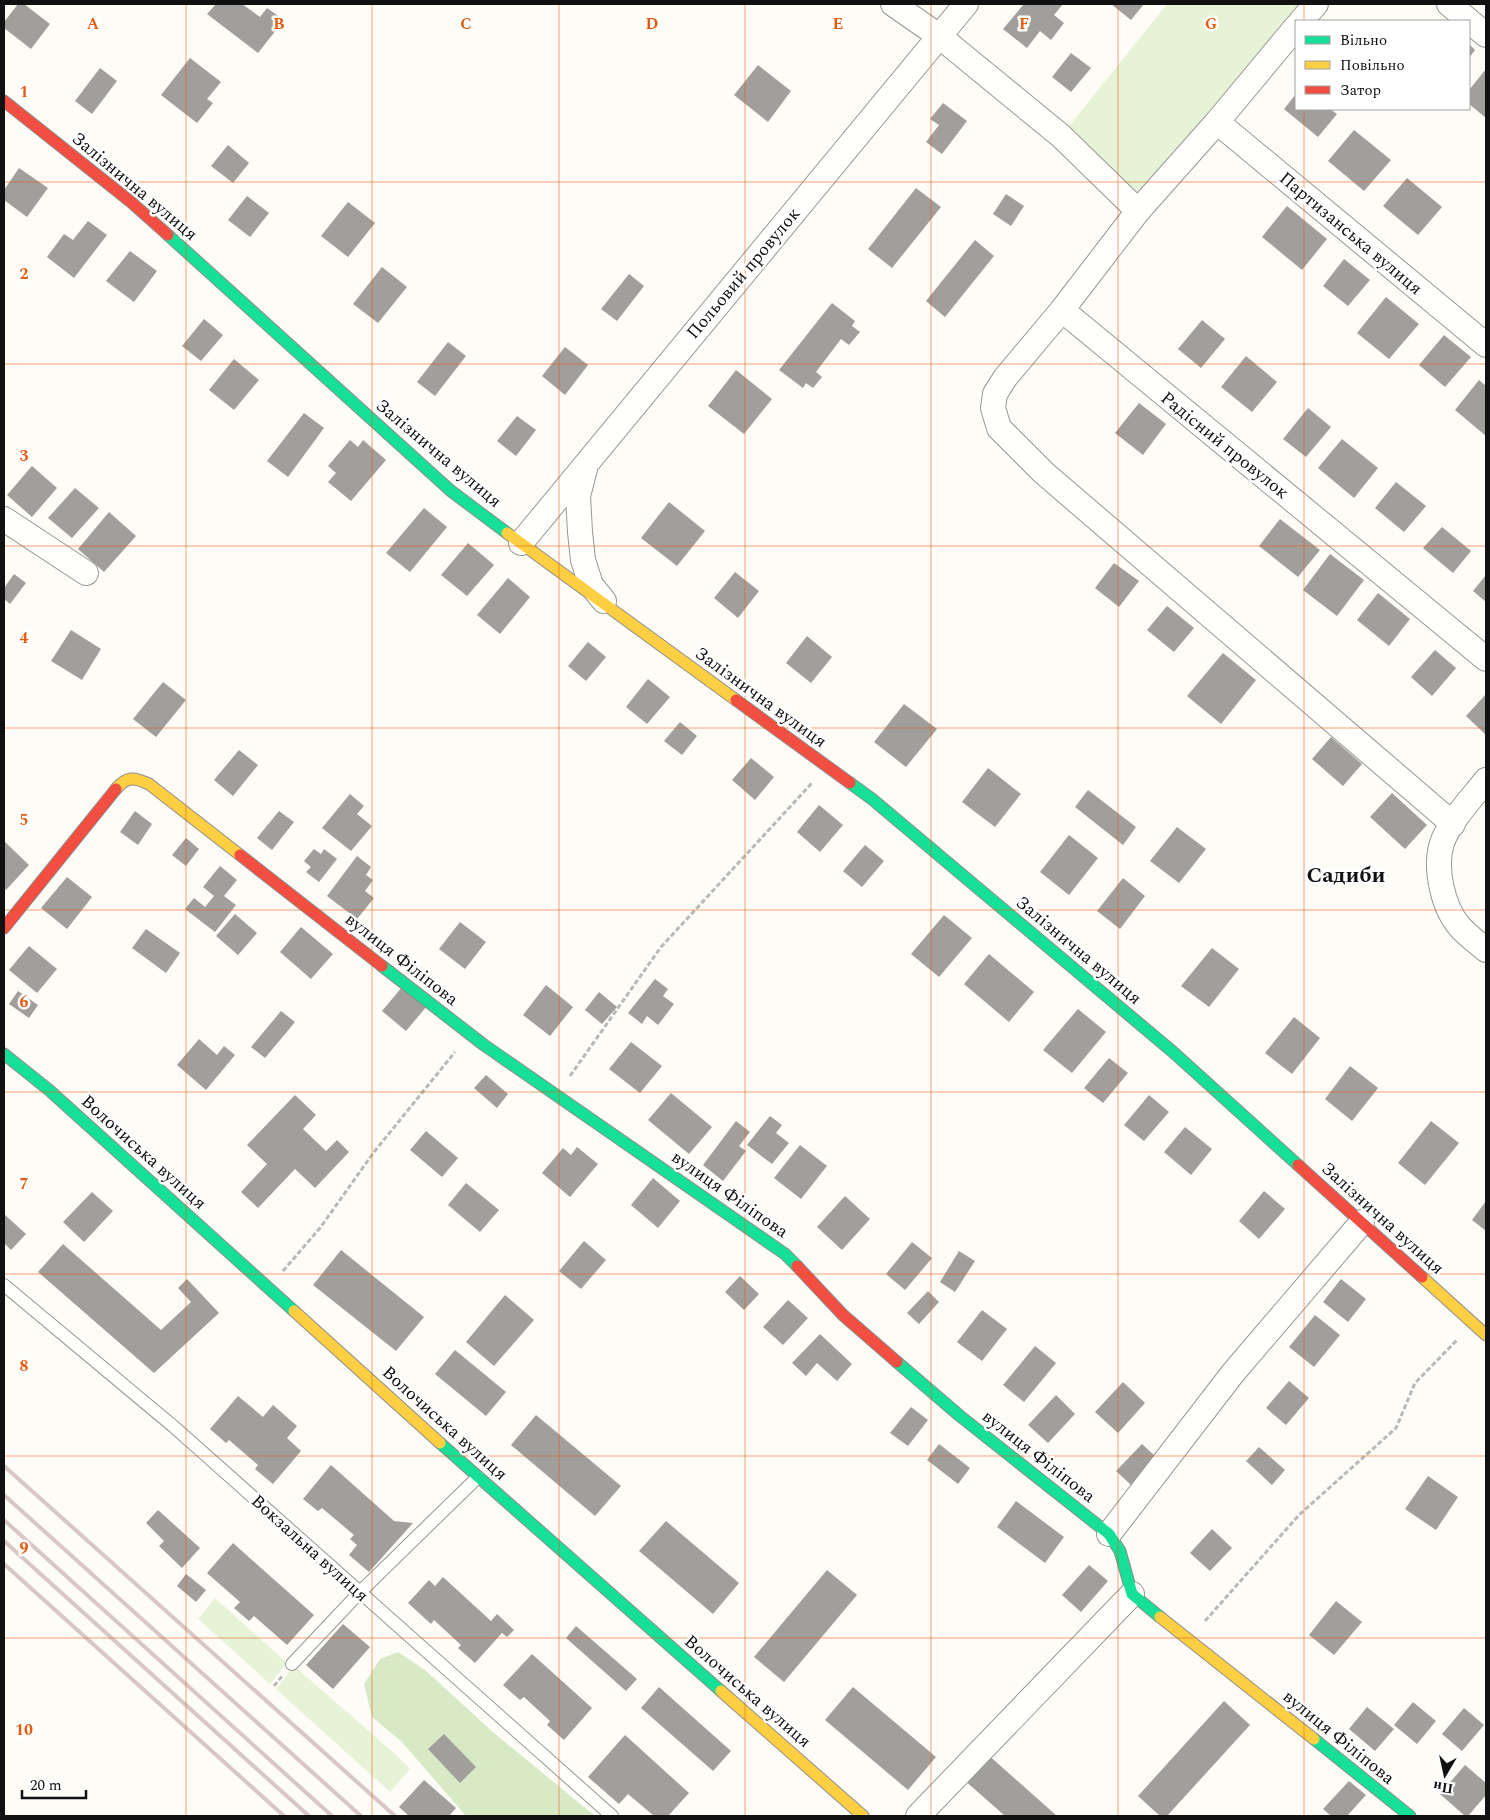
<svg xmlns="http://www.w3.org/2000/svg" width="1490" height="1820" viewBox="0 0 1490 1820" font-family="Spectral,serif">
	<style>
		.green { fill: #e7f3d7 }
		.forest { fill: #d8eac5 }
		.building { fill: #a19f9c }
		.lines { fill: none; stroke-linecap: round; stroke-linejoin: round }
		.lane-casing { stroke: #979795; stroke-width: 14 }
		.street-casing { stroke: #979795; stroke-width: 26 }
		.fast-casing { stroke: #8e8d8b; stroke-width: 13 }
		.slow-casing { stroke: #8e8d8b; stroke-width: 13 }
		.jam-casing { stroke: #8e8d8b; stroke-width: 13 }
		.path { stroke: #b9b9b8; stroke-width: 3; stroke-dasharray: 5 2.5; stroke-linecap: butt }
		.lane { stroke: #fffffe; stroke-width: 12 }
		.street { stroke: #fffffe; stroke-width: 24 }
		.fast { stroke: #16e098; stroke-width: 11 }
		.slow { stroke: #ffcf43; stroke-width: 11 }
		.jam { stroke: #f24e42; stroke-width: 11 }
		.rail { stroke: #d9c6c7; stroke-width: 4 }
		.grid { fill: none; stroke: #e8590c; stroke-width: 1; stroke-opacity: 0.55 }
		.labels { text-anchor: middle; stroke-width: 5; stroke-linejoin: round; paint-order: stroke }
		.street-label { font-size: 18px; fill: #111; stroke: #fff }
		.district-label { font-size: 22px; font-weight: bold; fill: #111; stroke: #fff }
		.grid-label { font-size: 16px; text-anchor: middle; font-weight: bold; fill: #e8590c; stroke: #fff; stroke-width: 5; stroke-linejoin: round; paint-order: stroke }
	</style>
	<rect width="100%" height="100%" fill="#fdfcf7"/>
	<!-- green -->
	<g class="green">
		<polygon points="1167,4 1316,4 1138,211 1061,136"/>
		<polygon points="215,1598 287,1663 270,1684 198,1619"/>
		<polygon points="294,1666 394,1753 410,1769 390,1792 276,1689"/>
	</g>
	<!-- forest -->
	<polygon class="forest" points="398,1652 425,1670 494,1733 595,1816 466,1816 401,1741 372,1717 364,1684 380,1659"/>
	<!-- building -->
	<g class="building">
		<polygon points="18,4 24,4 50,24 31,49 4,28 4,22"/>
		<polygon points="216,4 242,4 260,17 267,8 284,20 258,53 207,14"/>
		<polygon points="1024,4 1063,4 1054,15 1064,23 1051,40 1040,31 1027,48 1003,29"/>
		<polygon points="1111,4 1144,4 1131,20"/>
		<polygon points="1469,44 1475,50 1469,58"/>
		<polygon points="1071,53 1091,68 1071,92 1052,77"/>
		<polygon points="190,58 221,82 207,99 213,103 197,123 161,95"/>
		<polygon points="758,65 791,91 768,122 734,95"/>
		<polygon points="100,68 117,81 92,114 75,101"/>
		<polygon points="1486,69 1486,118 1469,104 1469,90"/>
		<polygon points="1296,94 1296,109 1330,109 1337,114 1318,137 1284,109"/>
		<polygon points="943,103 967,121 942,154 926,142 939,125 930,119"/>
		<polygon points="1354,130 1391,160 1364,191 1328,161"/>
		<polygon points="228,145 249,163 233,183 211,166"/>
		<polygon points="19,168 48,188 27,217 4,200 4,190"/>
		<polygon points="1407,178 1442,207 1418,235 1383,206"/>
		<polygon points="916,188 941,207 892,268 868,249"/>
		<polygon points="1006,194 1024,206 1011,226 993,214"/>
		<polygon points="247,196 269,213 250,237 228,220"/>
		<polygon points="348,202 375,223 348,257 321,236"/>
		<polygon points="1287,206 1327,239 1302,270 1262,237"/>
		<polygon points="88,221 107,235 74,278 47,257 64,234 73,240"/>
		<polygon points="975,240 994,256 945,317 926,301"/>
		<polygon points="130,251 157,271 134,302 106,281"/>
		<polygon points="1344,259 1370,280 1348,306 1323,286"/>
		<polygon points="382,267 407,287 378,323 353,304"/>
		<polygon points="629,274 644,286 617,321 601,309"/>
		<polygon points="1386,297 1419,324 1389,359 1357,333"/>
		<polygon points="832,303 855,321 852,326 860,332 849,345 841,339 816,372 822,377 813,388 806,383 803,388 779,370"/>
		<polygon points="204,319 223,335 201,361 182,346"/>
		<polygon points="1202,320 1225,339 1201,368 1178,349"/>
		<polygon points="1444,335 1471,357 1445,387 1419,365"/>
		<polygon points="448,342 466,356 435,396 417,382"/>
		<polygon points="565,347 588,365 565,395 542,376"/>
		<polygon points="1246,356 1277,382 1252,412 1221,387"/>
		<polygon points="234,359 259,380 234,410 209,390"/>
		<polygon points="736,370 772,399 744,434 708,406"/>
		<polygon points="1479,380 1486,386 1486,436 1455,410"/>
		<polygon points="1139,403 1166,424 1143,455 1115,433"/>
		<polygon points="1308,408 1331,427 1306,457 1283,439"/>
		<polygon points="304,413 324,428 288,477 267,461"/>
		<polygon points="517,416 536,430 516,456 497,441"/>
		<polygon points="1342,439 1378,468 1354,498 1318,468"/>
		<polygon points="350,440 358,447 363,440 386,460 351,501 328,482 336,473 328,466"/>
		<polygon points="32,466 57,488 32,517 7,495"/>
		<polygon points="1396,482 1426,506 1404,532 1375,508"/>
		<polygon points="75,488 99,508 72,538 48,518"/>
		<polygon points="669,502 705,531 677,566 641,538"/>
		<polygon points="424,508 447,527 410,572 386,553"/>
		<polygon points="109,512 136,536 104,572 78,549"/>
		<polygon points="1280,519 1320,550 1298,577 1259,546"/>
		<polygon points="1442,527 1471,551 1453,573 1423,548"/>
		<polygon points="468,543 494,565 467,596 441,575"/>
		<polygon points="1330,554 1364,580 1337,616 1303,590"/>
		<polygon points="1114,563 1139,581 1119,607 1095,588"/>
		<polygon points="735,572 759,591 738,618 714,598"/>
		<polygon points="14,574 26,583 10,604 4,599 4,588"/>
		<polygon points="1486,575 1486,602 1473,591"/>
		<polygon points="508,578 530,597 500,634 477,615"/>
		<polygon points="1378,593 1410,619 1389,646 1357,620"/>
		<polygon points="1167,606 1194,628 1174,652 1147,630"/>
		<polygon points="71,630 101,649 82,680 51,661"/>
		<polygon points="807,636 832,657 811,683 786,663"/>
		<polygon points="588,642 606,657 586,681 568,666"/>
		<polygon points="1435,650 1456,668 1432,696 1411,677"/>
		<polygon points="1223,653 1256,680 1221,724 1187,696"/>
		<polygon points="648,679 670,697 647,724 626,707"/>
		<polygon points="163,682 186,700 156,737 133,719"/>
		<polygon points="1485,695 1486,697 1486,735 1466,716"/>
		<polygon points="904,704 937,729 906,767 874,742"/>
		<polygon points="680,722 697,736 682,755 664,741"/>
		<polygon points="1331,737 1362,764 1343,786 1312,759"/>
		<polygon points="239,750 258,765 233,796 214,780"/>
		<polygon points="751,758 774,777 755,800 732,780"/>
		<polygon points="988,768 1021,794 995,827 962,802"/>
		<polygon points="1088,790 1136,827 1123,845 1075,807"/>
		<polygon points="1392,793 1427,825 1405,849 1370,817"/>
		<polygon points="350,794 364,806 357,814 372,826 351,851 322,828"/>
		<polygon points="819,805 843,825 820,852 797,832"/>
		<polygon points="135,811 152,824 138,845 120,832"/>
		<polygon points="279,811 294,822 272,850 257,838"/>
		<polygon points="1177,827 1206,849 1179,883 1150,861"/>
		<polygon points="1069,835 1098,858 1069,895 1040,872"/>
		<polygon points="186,838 199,849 186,866 172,855"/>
		<polygon points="4,841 29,865 6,890 4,888"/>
		<polygon points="865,845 884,861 862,887 843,871"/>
		<polygon points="314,849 321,854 324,849 337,859 319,882 306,872 311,867 304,861"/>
		<polygon points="357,856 371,867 366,875 373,880 365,891 374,898 357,919 327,896"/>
		<polygon points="220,866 237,880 224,896 236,905 215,932 185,909 194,898 205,907 214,896 203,887"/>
		<polygon points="67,877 92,897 67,929 41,908"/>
		<polygon points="1123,878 1145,896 1120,929 1097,911"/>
		<polygon points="235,914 257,933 238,955 216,936"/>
		<polygon points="944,915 972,938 939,977 911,954"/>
		<polygon points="460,922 486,942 465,969 439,949"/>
		<polygon points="301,927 333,954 311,979 280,952"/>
		<polygon points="146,929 180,953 166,973 132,948"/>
		<polygon points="29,946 57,969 37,993 9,970"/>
		<polygon points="1212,948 1239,969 1209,1007 1181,986"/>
		<polygon points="989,954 1034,992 1009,1022 964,984"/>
		<polygon points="655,979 668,989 663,996 674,1004 658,1025 647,1016 642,1024 628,1013"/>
		<polygon points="546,985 573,1007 550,1036 523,1015"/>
		<polygon points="403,986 427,1006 406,1031 382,1011"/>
		<polygon points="18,991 38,1005 29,1018 9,1004"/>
		<polygon points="599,992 617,1007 602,1024 585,1010"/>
		<polygon points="1078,1009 1106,1032 1072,1073 1043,1050"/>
		<polygon points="281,1011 295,1022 265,1058 251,1047"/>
		<polygon points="1294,1017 1320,1038 1292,1074 1265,1053"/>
		<polygon points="199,1039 217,1055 224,1046 235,1055 206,1090 177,1065"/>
		<polygon points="631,1042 662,1066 640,1093 609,1069"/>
		<polygon points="1109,1058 1128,1073 1103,1103 1084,1088"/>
		<polygon points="1350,1066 1378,1088 1352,1121 1325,1099"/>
		<polygon points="486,1075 508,1094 497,1108 474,1088"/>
		<polygon points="671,1093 712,1127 689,1154 648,1120"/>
		<polygon points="295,1095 316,1115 303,1129 326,1151 337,1140 349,1152 315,1188 295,1169 258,1208 241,1192 267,1164 247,1145"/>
		<polygon points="1149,1095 1169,1112 1144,1141 1124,1125"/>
		<polygon points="770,1116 782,1125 776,1133 789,1143 772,1164 747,1145"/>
		<polygon points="736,1121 750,1132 739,1146 746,1151 723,1181 703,1165"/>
		<polygon points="1431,1121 1459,1143 1425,1185 1398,1163"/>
		<polygon points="1185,1127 1212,1149 1191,1175 1164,1152"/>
		<polygon points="426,1131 458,1158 442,1177 410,1150"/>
		<polygon points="800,1145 827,1166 801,1199 774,1178"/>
		<polygon points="577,1147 598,1164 570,1197 542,1173 563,1148 571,1155"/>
		<polygon points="653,1178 680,1201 658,1228 631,1205"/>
		<polygon points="466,1183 499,1210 480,1232 448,1205"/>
		<polygon points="1264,1191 1285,1209 1259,1239 1239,1221"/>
		<polygon points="92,1192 113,1211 84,1242 63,1222"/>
		<polygon points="845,1196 870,1219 842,1250 817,1227"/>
		<polygon points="1486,1201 1486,1231 1472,1220"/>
		<polygon points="4,1214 26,1234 11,1250 4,1243"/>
		<polygon points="584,1241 606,1260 581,1289 559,1271"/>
		<polygon points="912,1242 932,1258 905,1290 886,1274"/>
		<polygon points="63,1244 161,1330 191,1302 178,1288 187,1279 219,1313 154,1373 38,1272"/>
		<polygon points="341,1250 424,1317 396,1351 313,1285"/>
		<polygon points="959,1251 975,1261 955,1292 940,1282"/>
		<polygon points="740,1276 759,1294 744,1310 725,1292"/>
		<polygon points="1341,1279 1366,1299 1348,1322 1323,1302"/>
		<polygon points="928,1291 939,1302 919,1324 907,1313"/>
		<polygon points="505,1295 534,1320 494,1366 466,1342"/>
		<polygon points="788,1300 808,1318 783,1345 763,1327"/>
		<polygon points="982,1310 1007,1329 982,1361 957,1342"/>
		<polygon points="1315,1315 1340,1335 1314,1367 1289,1347"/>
		<polygon points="820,1334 852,1364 837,1381 817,1363 806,1376 792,1363"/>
		<polygon points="1035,1346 1056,1363 1024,1402 1003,1385"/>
		<polygon points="455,1350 506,1392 486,1416 435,1374"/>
		<polygon points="1289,1381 1309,1398 1286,1425 1266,1408"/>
		<polygon points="1123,1382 1145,1403 1118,1433 1095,1412"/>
		<polygon points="1056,1395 1075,1414 1048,1443 1028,1425"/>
		<polygon points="238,1396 263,1417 273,1405 297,1426 287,1438 301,1451 273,1484 255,1469 258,1465 229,1440 226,1443 210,1429"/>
		<polygon points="911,1407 928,1420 908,1446 890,1433"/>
		<polygon points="536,1415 621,1486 595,1516 511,1445"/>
		<polygon points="939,1444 970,1468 958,1484 927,1460"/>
		<polygon points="1142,1444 1156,1457 1131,1485 1116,1471"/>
		<polygon points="1259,1447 1285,1470 1272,1485 1246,1461"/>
		<polygon points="331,1465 394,1521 413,1523 369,1572 349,1555 357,1545 350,1539 354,1535 322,1508 318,1511 303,1499"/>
		<polygon points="1428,1476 1458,1497 1436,1530 1405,1509"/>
		<polygon points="1016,1501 1064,1537 1045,1563 997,1527"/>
		<polygon points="158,1510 200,1548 182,1568 159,1546 164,1541 146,1523"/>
		<polygon points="666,1521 739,1583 713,1614 639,1551"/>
		<polygon points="1212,1529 1232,1548 1210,1571 1190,1553"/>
		<polygon points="233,1543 314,1615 287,1645 254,1616 249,1621 234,1608 240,1602 207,1573"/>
		<polygon points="1089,1565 1108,1581 1081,1612 1062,1595"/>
		<polygon points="827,1570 857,1595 784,1682 754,1657"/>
		<polygon points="186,1574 206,1590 196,1602 177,1586"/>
		<polygon points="443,1577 491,1621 497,1614 514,1630 507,1637 502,1633 475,1663 458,1648 461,1645 434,1620 431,1624 408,1603 429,1580 435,1586"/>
		<polygon points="1336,1601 1362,1622 1334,1655 1309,1635"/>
		<polygon points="343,1624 370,1647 333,1689 306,1665"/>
		<polygon points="576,1626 637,1679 626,1691 566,1638"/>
		<polygon points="532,1654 592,1708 564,1740 547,1725 550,1721 524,1697 520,1700 503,1685"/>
		<polygon points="659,1687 731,1751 713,1771 641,1708"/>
		<polygon points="853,1687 936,1757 908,1790 825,1720"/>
		<polygon points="1224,1701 1250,1725 1167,1816 1160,1816 1138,1796"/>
		<polygon points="1413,1702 1436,1721 1417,1744 1394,1725"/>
		<polygon points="1367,1707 1394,1729 1375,1751 1349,1729"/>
		<polygon points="1464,1708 1484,1725 1462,1751 1442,1734"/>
		<polygon points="444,1734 476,1767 460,1783 428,1749"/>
		<polygon points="625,1735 689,1793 668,1816 654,1816 628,1794 619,1804 588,1777"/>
		<polygon points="986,1753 1057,1816 1005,1816 963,1779"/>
		<polygon points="1465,1765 1486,1783 1486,1795 1468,1816 1465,1816 1440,1794"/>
		<polygon points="424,1780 456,1808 449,1816 409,1816 399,1807"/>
		<polygon points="1349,1781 1366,1795 1347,1816 1331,1816 1323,1809"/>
	</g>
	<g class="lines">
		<defs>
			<g id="lane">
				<polyline points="4,1285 173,1426 612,1816"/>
				<polyline points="292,1664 360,1592 478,1477"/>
			</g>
			<g id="street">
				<polyline points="893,4 939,36 1061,136 1138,211"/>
				<polyline points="1449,4 1486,35"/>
				<polyline points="1301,21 1316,4"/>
				<polyline points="1296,27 1217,122 1138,211 1062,310 1486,659"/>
				<polyline points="1217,122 1486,345"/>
				<polyline points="1062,310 1005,378 995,394 993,408 999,428 1044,473 1453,824"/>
				<polyline points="585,469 578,496 580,532 583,560 591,585 604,601"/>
				<polyline points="4,519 86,573"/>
				<polyline points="521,543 966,4"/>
				<path d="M1486,780C1472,798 1449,822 1442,843C1434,868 1443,908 1460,927C1468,936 1478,943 1486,950"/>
				<polyline points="1109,1534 1233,1373 1362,1222"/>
				<polyline points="918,1816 1132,1594"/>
			</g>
			<g id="fast">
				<polyline points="168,235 451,491 507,533"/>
				<polyline points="850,783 872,799 1173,1052 1298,1165"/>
				<polyline points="382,966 484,1045 785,1254 797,1266"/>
				<polyline points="4,1054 49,1090 294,1311"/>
				<polyline points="897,1362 960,1416 1109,1534 1120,1551 1132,1594 1160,1617"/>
				<polyline points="440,1443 721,1691"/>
				<polyline points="1314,1739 1410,1816"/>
			</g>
			<g id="slow">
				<polyline points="507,533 736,700"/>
				<path d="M116,789C127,776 134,777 149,784L240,855"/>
				<polyline points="1422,1277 1486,1335"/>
				<polyline points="294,1311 440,1443"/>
				<polyline points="1160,1617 1314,1739"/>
				<polyline points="721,1691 863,1816"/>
			</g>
			<g id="jam">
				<polyline points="4,101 131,202 168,235"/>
				<polyline points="736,700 850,783"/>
				<polyline points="240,855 382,966"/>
				<polyline points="4,928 116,789"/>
				<polyline points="1298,1165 1422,1277"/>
				<polyline points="797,1266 843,1315 897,1362"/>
			</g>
		</defs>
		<!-- lane casing -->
		<use href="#lane" class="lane-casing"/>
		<!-- street casing -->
		<use href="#street" class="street-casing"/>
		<!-- fast casing -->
		<use href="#fast" class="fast-casing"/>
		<!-- slow casing -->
		<use href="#slow" class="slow-casing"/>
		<!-- jam casing -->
		<use href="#jam" class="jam-casing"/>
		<!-- path -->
		<g class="path">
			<polyline points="570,1076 661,947 812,783"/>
			<polyline points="283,1271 320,1228 374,1152 455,1052"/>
			<polyline points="1205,1621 1299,1515 1396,1428 1415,1383 1457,1340"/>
			<polyline points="274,1686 283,1675"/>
		</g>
		<!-- lane -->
		<use href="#lane" class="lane"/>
		<!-- street -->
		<use href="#street" class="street"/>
		<!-- fast -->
		<use href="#fast" class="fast"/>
		<!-- slow -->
		<use href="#slow" class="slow"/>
		<!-- jam -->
		<use href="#jam" class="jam"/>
		<!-- rail -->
		<g class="rail">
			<polyline points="4,1466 395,1816"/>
			<polyline points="4,1495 361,1816"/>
			<polyline points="4,1520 332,1816"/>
			<polyline points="4,1541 309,1816"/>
			<polyline points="4,1564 284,1816"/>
		</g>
	</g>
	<!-- grid -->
	<path class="grid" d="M186,4V1816M372,4V1816M559,4V1816M745,4V1816M931,4V1816M1118,4V1816M1304,4V21M1304,109V1816M4,182H1486M4,364H1486M4,546H1486M4,728H1486M4,910H1486M4,1092H1486M4,1274H1486M4,1456H1486M4,1638H1486"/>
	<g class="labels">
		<!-- street labels -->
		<g class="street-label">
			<text transform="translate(135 186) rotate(40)" y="6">Залізнична вулиця</text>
			<text transform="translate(1351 233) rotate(40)" y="6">Партизанська вулиця</text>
			<text transform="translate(743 273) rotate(-50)" y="6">Польовий провулок</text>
			<text transform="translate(1225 445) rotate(39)" y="6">Радісний провулок</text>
			<text transform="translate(439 453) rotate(40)" y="6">Залізнична вулиця</text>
			<text transform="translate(761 697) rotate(36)" y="6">Залізнична вулиця</text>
			<text transform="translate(1079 950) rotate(40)" y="6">Залізнична вулиця</text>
			<text transform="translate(402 959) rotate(38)" y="6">вулиця Філіпова</text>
			<text transform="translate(144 1152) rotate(42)" y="6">Волочиська вулиця</text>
			<text transform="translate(730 1194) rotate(35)" y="6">вулиця Філіпова</text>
			<text transform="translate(1383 1218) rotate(42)" y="6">Залізнична вулиця</text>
			<text transform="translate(445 1423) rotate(42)" y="6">Волочиська вулиця</text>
			<text transform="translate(1039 1456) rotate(38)" y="6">вулиця Філіпова</text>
			<text transform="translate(310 1548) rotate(42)" y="6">Вокзальна вулиця</text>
			<text transform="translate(748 1691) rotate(41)" y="6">Волочиська вулиця</text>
			<text transform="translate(1339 1737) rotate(39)" y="6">вулиця Філіпова</text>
		</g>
		<!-- district labels -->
		<g class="district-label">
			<text x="1346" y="882">Садиби</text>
		</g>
	</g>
	<g class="grid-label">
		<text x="93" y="29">A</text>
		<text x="279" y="29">B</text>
		<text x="466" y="29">C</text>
		<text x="652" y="29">D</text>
		<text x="838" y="29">E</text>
		<text x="1024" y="29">F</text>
		<text x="1211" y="29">G</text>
		<text x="24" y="97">1</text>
		<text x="24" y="279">2</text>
		<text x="24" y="461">3</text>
		<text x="24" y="643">4</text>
		<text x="24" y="825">5</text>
		<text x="24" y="1007">6</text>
		<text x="24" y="1189">7</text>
		<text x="24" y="1371">8</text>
		<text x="24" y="1553">9</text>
		<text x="24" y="1735">10</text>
	</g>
	<!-- border -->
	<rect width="1490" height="1820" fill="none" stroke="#111111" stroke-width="10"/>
	<!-- legend -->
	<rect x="1295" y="20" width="175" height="90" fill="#ffffff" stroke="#a0a0a0"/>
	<rect x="1305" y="36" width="25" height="8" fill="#16e098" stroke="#a0a0a0"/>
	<text x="1340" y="45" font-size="15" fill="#111111">Вільно</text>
	<rect x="1305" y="61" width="25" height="8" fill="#ffcf43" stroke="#a0a0a0"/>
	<text x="1340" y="70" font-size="15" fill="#111111">Повільно</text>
	<rect x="1305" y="86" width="25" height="8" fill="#f24e42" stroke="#a0a0a0"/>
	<text x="1340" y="95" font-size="15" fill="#111111">Затор</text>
	<!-- north arrow -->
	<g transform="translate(1445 1775) rotate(189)" stroke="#ffffff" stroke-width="4" paint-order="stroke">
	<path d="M0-4L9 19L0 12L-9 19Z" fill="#111111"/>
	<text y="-8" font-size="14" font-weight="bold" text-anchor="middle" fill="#111111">Пн</text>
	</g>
	<!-- scale -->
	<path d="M22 1790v8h64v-8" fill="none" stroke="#111111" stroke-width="2.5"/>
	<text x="30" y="1790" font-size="15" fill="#111111" stroke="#ffffff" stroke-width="4" paint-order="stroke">20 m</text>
</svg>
